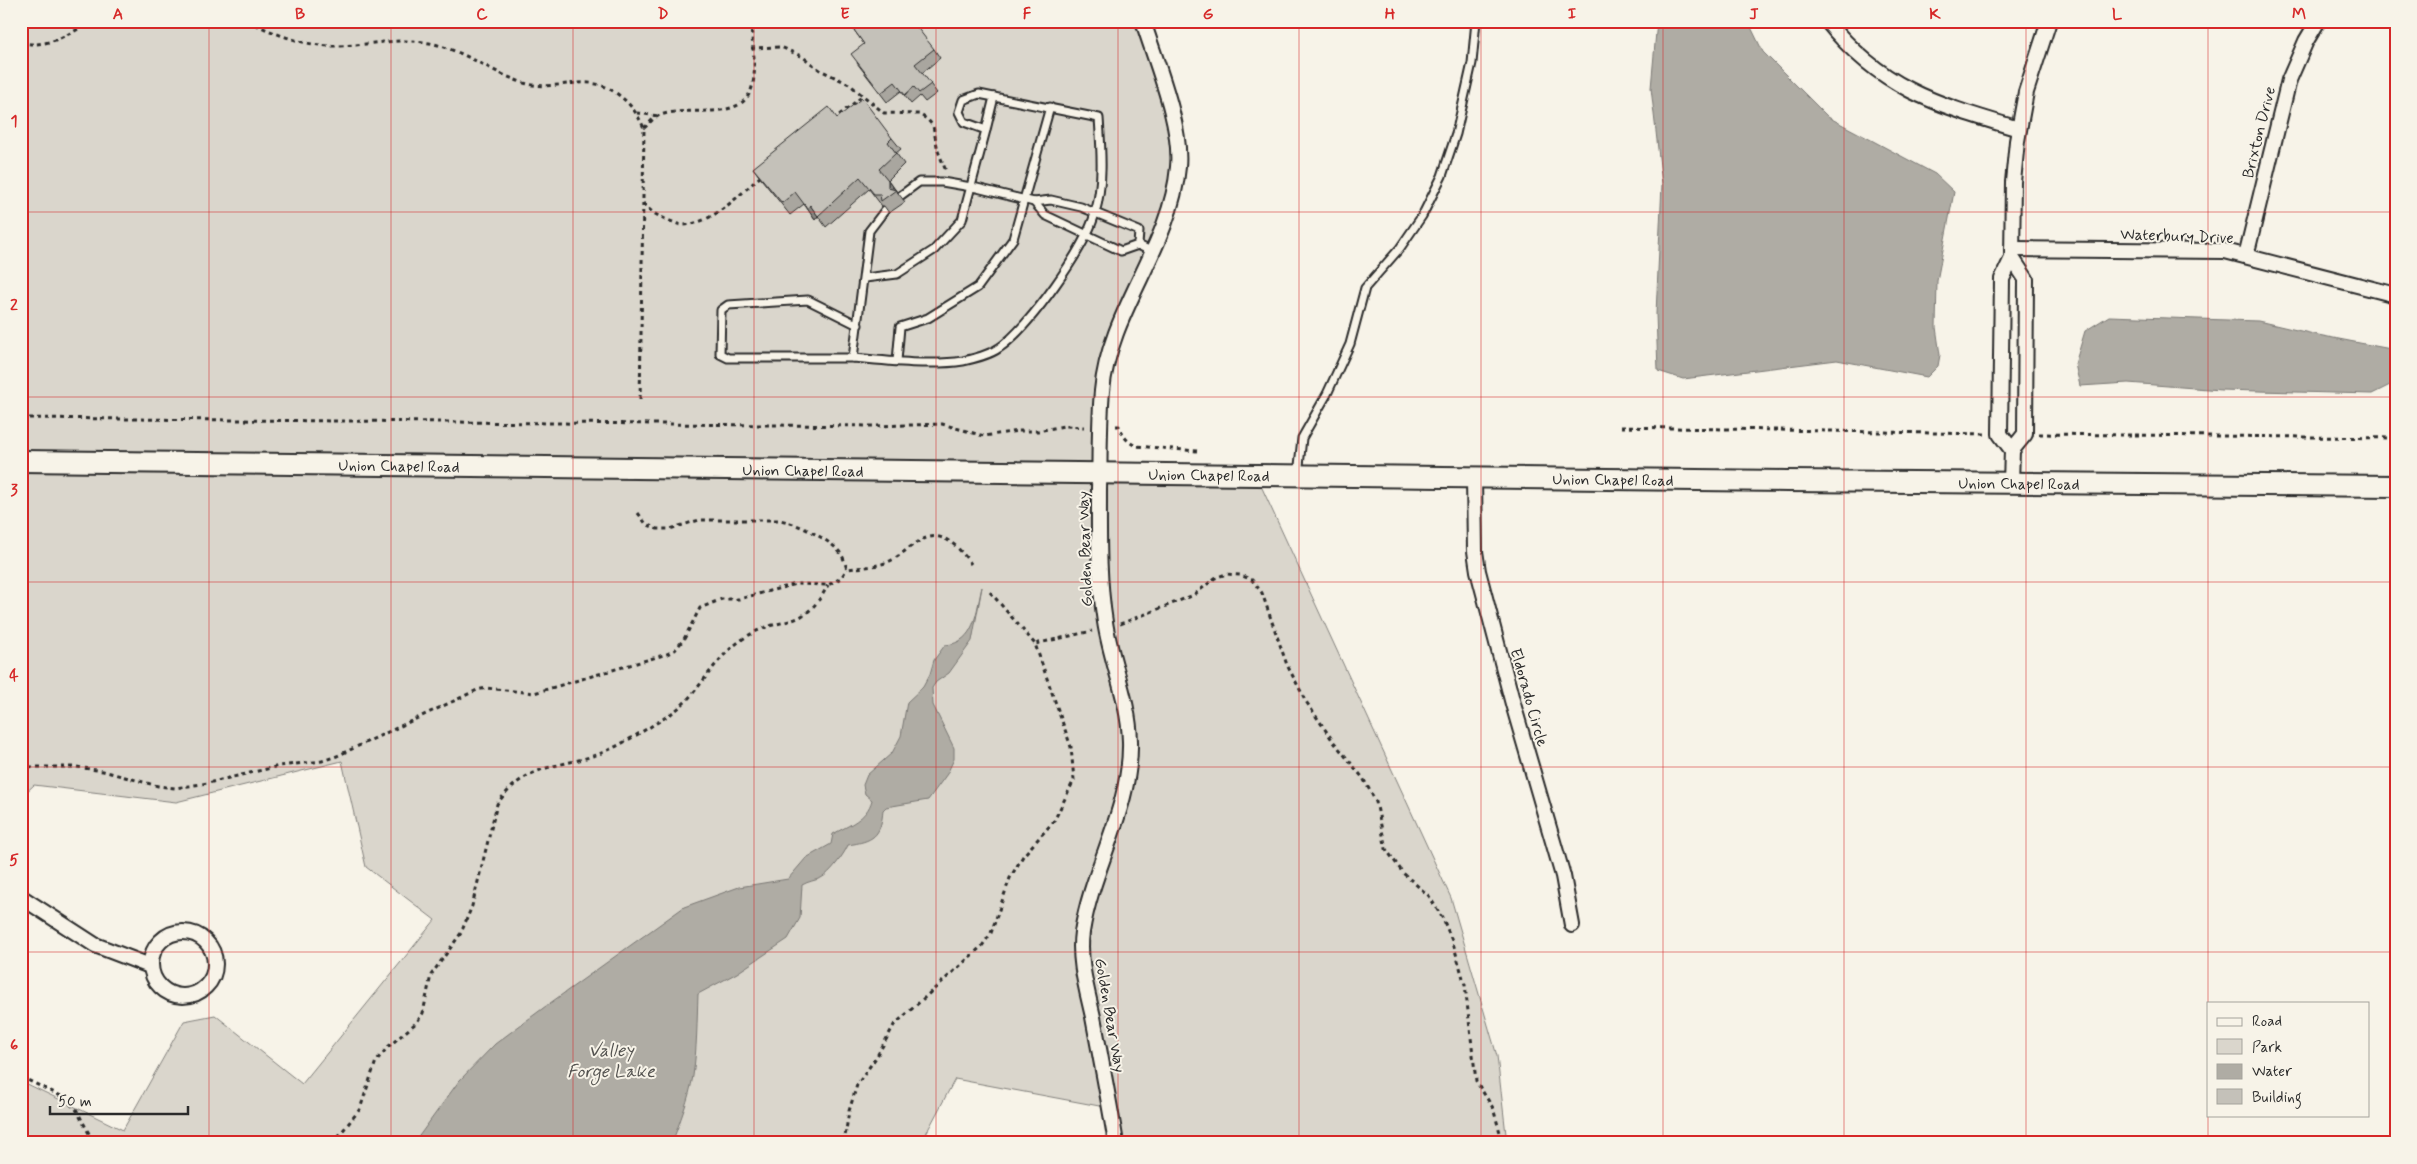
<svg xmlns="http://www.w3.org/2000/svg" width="2417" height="1164" viewBox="0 0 2417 1164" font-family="Mynerve,sans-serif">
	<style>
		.green { fill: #dad6cc; stroke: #82807c }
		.water { fill: #afaca4; stroke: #7a7874 }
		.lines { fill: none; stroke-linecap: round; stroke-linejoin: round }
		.service-casing { stroke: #2b2b2b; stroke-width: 11 }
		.minor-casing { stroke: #2b2b2b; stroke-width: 18 }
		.secondary-casing { stroke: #2b2b2b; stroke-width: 24 }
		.path { stroke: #2b2b2b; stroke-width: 3; stroke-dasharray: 4 4; stroke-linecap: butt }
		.service { stroke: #f7f3e8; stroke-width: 7 }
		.minor { stroke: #f7f3e8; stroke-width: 14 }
		.secondary { stroke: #f7f3e8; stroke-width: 20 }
		.wall { fill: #a9a69f; stroke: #2b2b2b }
		.shaded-wall { fill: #898782; stroke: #2b2b2b }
		.building { fill: #c4c1b9; stroke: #2b2b2b }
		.grid { fill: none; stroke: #d62828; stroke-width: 1; stroke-opacity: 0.55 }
		.labels { text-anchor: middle; stroke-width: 4; stroke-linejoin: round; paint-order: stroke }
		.street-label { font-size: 16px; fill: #2b2b2b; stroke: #f7f3e8 }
		.water-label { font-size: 18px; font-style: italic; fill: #53524f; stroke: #f7f3e8 }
		.neatline { fill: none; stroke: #d62828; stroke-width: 2 }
		.grid-label { font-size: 16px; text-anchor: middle; font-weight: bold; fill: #d62828 }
	</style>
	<rect width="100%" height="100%" fill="#f7f3e8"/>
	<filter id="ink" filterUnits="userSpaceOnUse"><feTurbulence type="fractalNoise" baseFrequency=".02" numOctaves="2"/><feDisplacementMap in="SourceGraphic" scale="10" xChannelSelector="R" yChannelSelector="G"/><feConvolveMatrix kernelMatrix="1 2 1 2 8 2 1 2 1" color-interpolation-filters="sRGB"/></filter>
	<g filter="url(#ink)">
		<!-- green -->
		<polygon class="green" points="21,21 1143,21 1179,166 1110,351 1099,473 1256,475 1451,898 1497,1056 1507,1143 1116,1143 1110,1108 955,1079 921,1143 21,1143 21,1081 123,1130 184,1021 215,1015 302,1084 435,920 366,867 342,761 176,802 34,785 21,797"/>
		<!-- water -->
		<g class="water">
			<polygon points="1657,21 1748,21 1763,52 1828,117 1935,174 1954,192 1937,281 1936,327 1940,355 1938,366 1927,377 1837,360 1683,379 1658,371 1656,314 1662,184 1651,88"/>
			<polygon points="2109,316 2258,321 2318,335 2396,350 2396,382 2372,394 2221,390 2128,383 2080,386 2075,364 2085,331"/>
			<path d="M982,587L972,641L949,673L936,682L932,688L933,705L954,748V759L947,774L928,800L886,807L883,810C881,837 873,841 848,845C845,853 830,874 821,878C814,881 809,881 802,885L800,918L788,939L737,973L698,994C697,1021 697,1049 693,1076C689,1099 680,1121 672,1143H414L459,1081L495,1044L546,1006L684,907L739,887L788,879L806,858L831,844L833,834C849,825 867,819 872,800L865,794L863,785L867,775L892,753L901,736L907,702L923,687L930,674L934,660L945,645C976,643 976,611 982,587Z"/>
		</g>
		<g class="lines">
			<defs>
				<g id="service">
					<polyline points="986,130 994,97"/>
					<polyline points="900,196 919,182 942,182 977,188 1034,202 1051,200 1081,207 1139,231 1138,245"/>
					<polyline points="1034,202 1045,215 1121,251 1138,245 1153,252"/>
					<polyline points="858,325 808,300 728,305 721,310 720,354 728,358 853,358 869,231 885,210"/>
					<path d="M853,358C885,361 932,366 963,361C973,359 991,354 999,348C1028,329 1087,246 1095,213C1104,183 1101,148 1099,118L979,94L963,100L959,112L964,122L986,130L962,220L934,250L897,274L865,278"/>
					<polyline points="897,361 900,327 928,318 978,287 1013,239 1050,107"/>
					<polyline points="1298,475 1302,438 1327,394 1350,344 1365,288 1400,248 1422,216 1442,176 1456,134 1472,63 1476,21"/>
				</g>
				<g id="minor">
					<path d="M1827,21C1882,90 1939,105 2019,129"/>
					<polyline points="2012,249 2225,251 2396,295"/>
					<polyline points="2246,256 2289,80 2306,41 2318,21"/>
					<polyline points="2012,258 2026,279 2025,434 2012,450 2000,434 2002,279 2012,258 2013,182 2017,141 2026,92 2049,21"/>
					<polyline points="1474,477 1475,551 1478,571 1513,704 1563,876 1572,925"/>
					<polyline points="2011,483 2012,450"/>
					<polyline points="21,897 95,945 150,966"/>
					<circle cx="183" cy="964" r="32"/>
					<path d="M1116,1143C1109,1101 1101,1059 1093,1017C1087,990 1078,960 1082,932C1092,867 1132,807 1130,741C1129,700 1111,662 1105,622C1098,578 1099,534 1099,489C1100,456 1099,423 1102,391C1109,311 1171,247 1178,167C1182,124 1156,63 1143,21"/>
				</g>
				<g id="secondary">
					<path id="s1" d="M21,461L1787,481L2396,486"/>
				</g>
			</defs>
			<!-- service casing -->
			<use href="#service" class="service-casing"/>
			<!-- minor casing -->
			<use href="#minor" class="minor-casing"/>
			<!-- secondary casing -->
			<use href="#secondary" class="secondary-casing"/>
			<!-- path -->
			<g class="path">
				<path d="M248,21C275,34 304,46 335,46C368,46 400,36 434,44C466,52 493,73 524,83C557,93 587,71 616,93C630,103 637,113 644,128L640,403"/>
				<path d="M21,42C48,50 70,32 94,21"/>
				<polyline points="751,48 781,47 803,57 820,70 849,84 884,113 919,114 928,120 933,126 938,151 946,171"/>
				<polyline points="637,113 658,116"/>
				<polyline points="833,120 864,95"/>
				<path d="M644,128C648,125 653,118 658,116C688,103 745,126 753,83C757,64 751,41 751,21"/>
				<path d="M643,203C651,212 657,216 668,220C673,222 678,225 683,225C713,224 740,194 761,176"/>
				<polyline points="21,418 876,426 942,424 984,436 1018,431 1038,431 1064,426 1084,427"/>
				<path d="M1116,426H1119C1123,436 1126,441 1136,446L1197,451"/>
				<polyline points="1621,427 1985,434"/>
				<polyline points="2039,434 2396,438"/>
				<path d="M638,513L646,524L657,529H670L699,520H780C796,523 832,540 841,554C844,558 845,564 847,569C862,567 879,567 892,560C901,555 909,547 918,542C941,527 958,546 971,564"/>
				<polyline points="990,592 1035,644"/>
				<polyline points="1120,624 1194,595 1215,578 1226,574 1240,575 1252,580 1262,593 1287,665 1307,703 1333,741 1363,778 1376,802 1386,849 1403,873 1429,896 1443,919 1453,943 1465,985 1476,1081 1493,1108 1503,1143"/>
				<polyline points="21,767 77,767 103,771 158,786 175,788 208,783 279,766 322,761 337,756 477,690 486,688 534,693 667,654 675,650 684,639 700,608 722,599 739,599 796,584 828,585 841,578 847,569"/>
				<polyline points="21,1077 61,1096 76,1109 94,1143"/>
				<path d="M333,1143L360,1109L376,1061L388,1047L417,1022L423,1013L431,975L461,933L472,906L497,804C526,764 553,769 596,755C614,749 633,737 650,727C661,720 674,713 684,703C706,681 717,655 746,637C783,613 802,634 828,585"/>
				<polyline points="844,1143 849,1111 857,1085 877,1056 894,1025 982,946 991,933 1010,878 1023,856 1054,821 1074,780 1071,747 1035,644 1092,631"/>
			</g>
			<!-- service -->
			<use href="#service" class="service"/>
			<!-- minor -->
			<use href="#minor" class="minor"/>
			<!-- secondary -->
			<use href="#secondary" class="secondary"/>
		</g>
		<!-- wall -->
		<g class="wall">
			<polygon points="884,26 934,49 940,58 922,73 937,93 925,102 920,96 911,104 901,91 887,102 857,63 864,44 854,30"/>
			<polygon points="837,118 892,138 901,149 896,153 904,164 888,180 905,202 889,213 884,206 882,206 869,189 826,227 818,216 815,220 804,204 790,215 762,180 753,168"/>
		</g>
		<!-- shaded-wall -->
		<g class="shaded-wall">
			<polygon points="888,180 896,191 888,188"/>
			<polygon points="810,205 818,216 815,220 807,208"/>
		</g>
		<!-- building -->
		<g class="building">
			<polygon points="865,21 880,21 884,26 889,21 912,21 934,49 915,64 931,84 919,93 914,87 905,95 895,82 881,93 851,54 864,44 854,30"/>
			<polygon points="862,98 892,138 888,142 896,153 879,169 888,180 888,188 896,190 881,201 880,194 874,194 860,177 818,216 810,205 807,208 795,192 782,203 753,168 829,107 837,118"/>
		</g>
	</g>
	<!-- grid -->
	<path class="grid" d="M209,21V1143M391,21V1143M573,21V1143M754,21V1143M936,21V1143M1118,21V1143M1299,21V1143M1481,21V1143M1663,21V1143M1844,21V1143M2026,21V1143M2208,21V1143M21,212H2396M21,397H2396M21,582H2396M21,767H2396M21,952H2396"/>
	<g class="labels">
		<!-- street labels -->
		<g class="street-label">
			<text transform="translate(2258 132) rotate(-76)" y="6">Brixton Drive</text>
			<text transform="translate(2177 235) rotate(2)" y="6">Waterbury Drive</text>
			<text dy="6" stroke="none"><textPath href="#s1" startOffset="378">Union Chapel Road</textPath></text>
			<text dy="6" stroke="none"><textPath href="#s1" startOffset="782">Union Chapel Road</textPath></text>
			<text dy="6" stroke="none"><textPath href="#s1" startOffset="1188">Union Chapel Road</textPath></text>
			<text dy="6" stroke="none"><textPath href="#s1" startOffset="1592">Union Chapel Road</textPath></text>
			<text dy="6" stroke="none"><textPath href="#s1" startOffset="1998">Union Chapel Road</textPath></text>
			<text transform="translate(1084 549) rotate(-92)" y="6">Golden Bear Way</text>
			<text transform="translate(1530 697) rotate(74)" y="6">Eldorado Circle</text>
			<text transform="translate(1111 1015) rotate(80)" y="6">Golden Bear Way</text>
		</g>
		<!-- water labels -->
		<g class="water-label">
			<text x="611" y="1056">Valley<tspan x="611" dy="21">Forge Lake</tspan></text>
		</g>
	</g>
	<!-- margin -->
	<rect width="2417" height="1164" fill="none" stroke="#f7f3e8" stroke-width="55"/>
	<!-- legend -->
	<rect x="2207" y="1002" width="162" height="115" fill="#f7f3e8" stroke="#a5a39c"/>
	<rect x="2217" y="1018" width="25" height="8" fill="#f7f3e8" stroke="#a5a39c"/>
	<text x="2252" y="1026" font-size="15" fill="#2b2b2b">Road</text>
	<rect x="2217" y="1039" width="25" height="15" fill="#dad6cc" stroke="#a5a39c"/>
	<text x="2252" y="1052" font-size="15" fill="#2b2b2b">Park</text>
	<rect x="2217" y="1064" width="25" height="15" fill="#afaca4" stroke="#a5a39c"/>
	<text x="2252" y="1076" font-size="15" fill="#2b2b2b">Water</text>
	<rect x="2217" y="1089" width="25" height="15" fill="#c4c1b9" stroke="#a5a39c"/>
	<text x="2252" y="1102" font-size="15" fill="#2b2b2b">Building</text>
	<!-- scale -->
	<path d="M50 1106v8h138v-8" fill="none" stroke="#2b2b2b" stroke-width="2.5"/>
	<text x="58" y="1106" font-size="15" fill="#2b2b2b" stroke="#f7f3e8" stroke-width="4" paint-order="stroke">50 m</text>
	<rect x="28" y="28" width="2362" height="1108" class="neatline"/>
	<g class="grid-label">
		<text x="118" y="19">A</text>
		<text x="300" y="19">B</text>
		<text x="482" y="19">C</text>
		<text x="663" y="19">D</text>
		<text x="845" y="19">E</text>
		<text x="1027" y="19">F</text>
		<text x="1208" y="19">G</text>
		<text x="1390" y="19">H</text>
		<text x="1572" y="19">I</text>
		<text x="1754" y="19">J</text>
		<text x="1935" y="19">K</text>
		<text x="2117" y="19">L</text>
		<text x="2299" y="19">M</text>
		<text x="14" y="126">1</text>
		<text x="14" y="310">2</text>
		<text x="14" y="495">3</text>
		<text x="14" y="680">4</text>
		<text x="14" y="865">5</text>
		<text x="14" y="1050">6</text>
	</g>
</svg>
